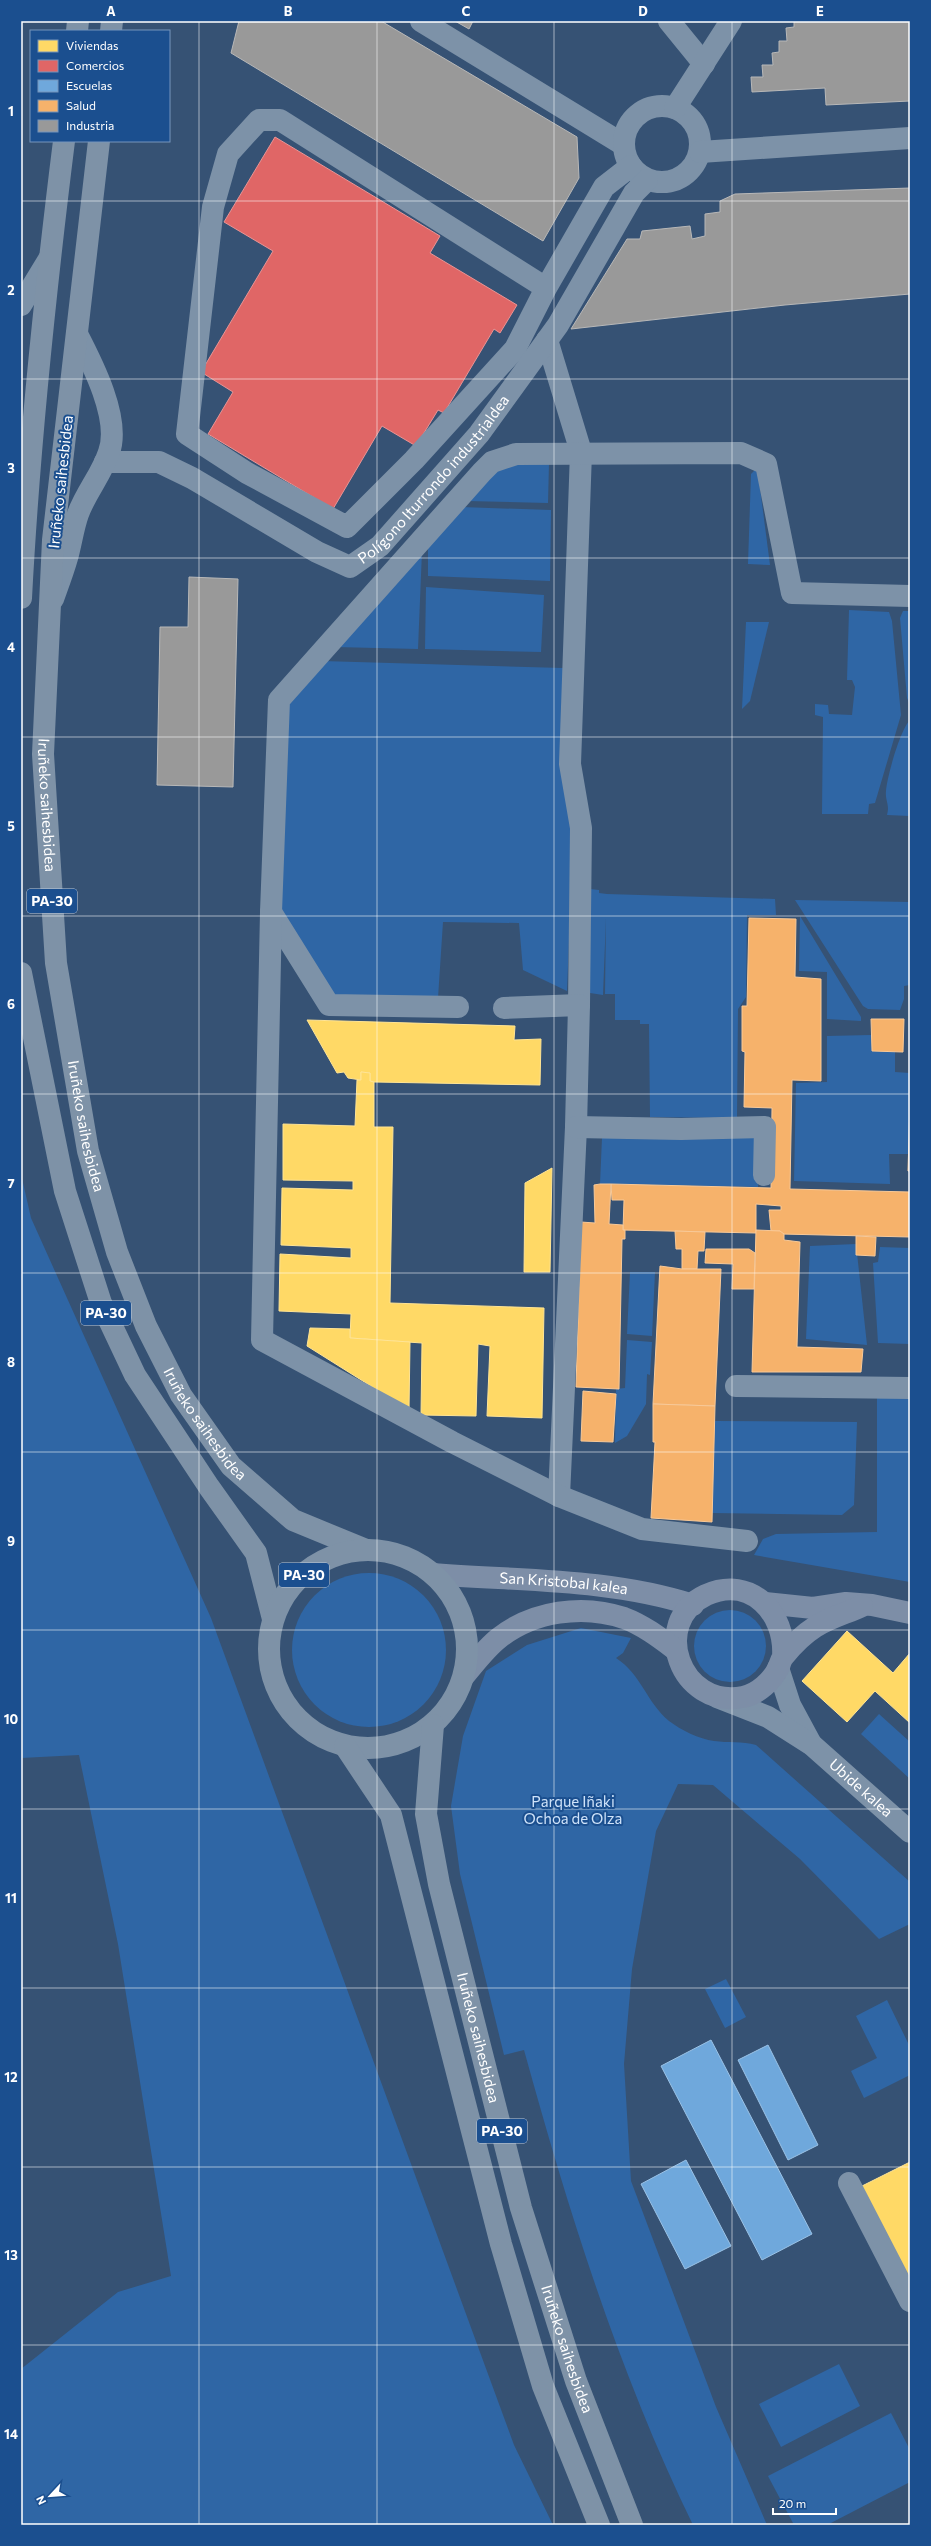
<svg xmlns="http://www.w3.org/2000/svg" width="931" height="2546" viewBox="0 0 931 2546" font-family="Commissioner,sans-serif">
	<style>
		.green { fill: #2f66a5 }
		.homes { fill: #ffd966; stroke: #ffe494 }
		.shops { fill: #e06666; stroke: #e99494 }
		.schools { fill: #6fa8dc; stroke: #9ac2e6 }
		.health { fill: #f6b26b; stroke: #f9c997 }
		.industry { fill: #999; stroke: #b8b8b8 }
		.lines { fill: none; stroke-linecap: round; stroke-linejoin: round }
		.minor { stroke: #7d92a8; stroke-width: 22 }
		.major { stroke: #7d8ea7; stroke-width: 22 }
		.highway { stroke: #7e92a7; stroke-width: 22 }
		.grid { fill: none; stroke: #fff; stroke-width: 1; stroke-opacity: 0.55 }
		.labels { text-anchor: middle; stroke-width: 4; stroke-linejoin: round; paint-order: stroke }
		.shield { fill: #1b4f8f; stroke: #bbcadd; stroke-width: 1 }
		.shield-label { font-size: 14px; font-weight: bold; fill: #fff }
		.street-label { font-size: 15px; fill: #fff; stroke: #1b4f8f }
		.park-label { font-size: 15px; fill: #cfe3fa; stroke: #1b4f8f }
		.neatline { fill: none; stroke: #fff; stroke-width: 1.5 }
		.grid-label { font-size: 13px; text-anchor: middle; font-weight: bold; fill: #fff }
	</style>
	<rect width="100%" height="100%" fill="#365274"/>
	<!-- green -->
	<g class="green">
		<polygon points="549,463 548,503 467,501 502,464"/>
		<polygon points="755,470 758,473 770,565 748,564 751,474"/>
		<polygon points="461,507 551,510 550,581 428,576 428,544"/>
		<polygon points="422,551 418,649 335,647"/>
		<polygon points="426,587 544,595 541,652 425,649"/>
		<polygon points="849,610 889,612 892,621 901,715 875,803 869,804 868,814 822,814 823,717 815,715 815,704 828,705 829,714 852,715 855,687 852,680 847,680"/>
		<polygon points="903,611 910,611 910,705 907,698 900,618"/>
		<polygon points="746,622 769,622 750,701 742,709"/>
		<polygon points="322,661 563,668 572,864 567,991 523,970 519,923 443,922 438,998 334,996 278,906 283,703"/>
		<path d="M910,720V816L887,815C890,804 885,801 886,791C887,777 900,730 910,720Z"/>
		<polygon points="590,889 599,890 599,893 607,894 775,899 776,915 747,915 746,997 738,1009 737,1118 650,1117 649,1024 640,1024 640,1020 615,1020 615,994 605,994 606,918 603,995 590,993 590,989 587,988"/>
		<polygon points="795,900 910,902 910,985 904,986 904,999 900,1010 868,1009 863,1006"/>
		<polygon points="800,916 861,1017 861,1021 827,1019 827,972 799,971"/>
		<polygon points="871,1035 872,1051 895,1052 895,1072 910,1073 909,1154 889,1154 890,1184 794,1181 796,1083 827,1082 827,1036"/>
		<polygon points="602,1138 760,1138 758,1187 600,1184"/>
		<polygon points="21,1174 31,1218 211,1618 514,2445 553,2525 21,2525 21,2369 118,2292 171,2276 118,1944 79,1755 21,1758"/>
		<polygon points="856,1244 867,1345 806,1339 810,1246"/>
		<polygon points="880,1247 910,1248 910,1344 878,1343 873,1263 878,1262"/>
		<polygon points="630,1272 655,1272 652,1336 627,1334"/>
		<polygon points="627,1340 652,1342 650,1375 647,1374 646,1404 627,1436 615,1443 616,1389 625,1388"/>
		<polygon points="877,1397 910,1397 910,1582 754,1555 763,1539 776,1534 877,1532"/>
		<polygon points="715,1421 857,1422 854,1505 842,1515 712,1513"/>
		<circle cx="369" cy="1650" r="77"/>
		<circle cx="730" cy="1646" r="36"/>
		<path d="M581,1628L631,1638L623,1653L616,1658C641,1674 647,1703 669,1721C681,1730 699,1739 714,1741C728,1743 742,1741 756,1745L910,1882V1924L879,1939L800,1859L713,1785L678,1784L656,1831L632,1969L624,2064L631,2181L716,2407L767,2525H693C619,2373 569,2213 524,2050L504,2055L460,1874L451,1806L463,1736L486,1671L527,1645Z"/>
		<polygon points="879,1714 910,1742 910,1779 861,1734"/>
		<polygon points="726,1979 746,2017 725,2028 705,1989"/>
		<polygon points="887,2000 910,2047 910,2075 864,2098 851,2071 877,2058 856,2016"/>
		<polygon points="839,2364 860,2406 781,2447 759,2404"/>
		<polygon points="891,2413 910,2450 910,2482 827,2525 794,2525 768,2476"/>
	</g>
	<!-- homes -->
	<g class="homes">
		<polygon points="307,1020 515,1026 514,1040 541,1039 540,1085 374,1082 370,1081 370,1073 361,1072 361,1080 348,1078 344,1072 337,1073"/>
		<polygon points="361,1072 370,1073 370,1081 374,1082 374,1127 393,1127 390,1303 544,1308 542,1418 487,1416 490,1346 478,1344 476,1416 421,1415 422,1343 350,1338 351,1314 279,1311 280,1254 351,1258 351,1248 281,1245 282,1188 353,1190 353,1181 283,1180 283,1124 355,1126 357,1080 361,1080"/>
		<polygon points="552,1168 550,1272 524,1272 525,1183"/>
		<polygon points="310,1328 350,1329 350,1338 410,1342 409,1410 307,1346"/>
		<polygon points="847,1631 893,1673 910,1653 910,1723 875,1691 847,1722 802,1681"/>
		<polygon points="910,2162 910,2280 862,2186"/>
	</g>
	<!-- shops -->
	<polygon class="shops" points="275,137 440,236 430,253 517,305 500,333 494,329 444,413 438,410 416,446 382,426 333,509 208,434 233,392 201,372 273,251 224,222"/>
	<!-- schools -->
	<g class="schools">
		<polygon points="711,2040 812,2234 762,2260 661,2066"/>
		<polygon points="768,2045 818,2145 788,2160 738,2060"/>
		<polygon points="686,2160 731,2246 685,2269 641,2184"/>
	</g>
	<!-- health -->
	<g class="health">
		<polygon points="749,918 796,919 795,977 821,979 821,1081 792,1080 790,1189 910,1192 910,1237 781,1234 780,1231 771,1231 769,1210 781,1210 781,1206 756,1204 756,1233 623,1230 624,1200 612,1200 611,1184 771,1188 772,1108 744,1107 745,1052 742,1051 742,1006 747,1006"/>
		<polygon points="871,1019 904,1019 903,1052 872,1051"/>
		<polygon points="910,1103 910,1171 908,1171"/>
		<polygon points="600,1184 611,1184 609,1224 623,1225 623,1230 625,1230 625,1239 622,1239 619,1389 576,1387 581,1222 595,1223 594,1185"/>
		<polygon points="756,1230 780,1231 784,1234 784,1240 800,1242 797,1347 863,1349 861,1372 752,1372"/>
		<polygon points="675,1231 705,1232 704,1251 698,1251 697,1269 682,1269 682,1249 676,1249"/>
		<polygon points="856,1236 876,1237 875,1256 856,1255"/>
		<polygon points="706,1249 749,1249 755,1253 754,1289 732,1289 733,1264 705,1263"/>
		<polygon points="660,1266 682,1269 721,1269 715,1406 653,1404"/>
		<polygon points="583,1391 616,1394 613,1442 581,1441"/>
		<polygon points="653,1404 715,1406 712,1522 651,1518 655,1442 653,1442"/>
	</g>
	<!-- industry -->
	<g class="industry">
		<polygon points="239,21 381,21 577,137 579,178 543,241 231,53"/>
		<polygon points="455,21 473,21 469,29"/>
		<polygon points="794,21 910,21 910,101 826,105 825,88 752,92 751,77 763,77 762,65 773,65 772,53 779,52 779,41 787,41 786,28 794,27"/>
		<polygon points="910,188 910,294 785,305 571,329 627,239 640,239 642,231 690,226 692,239 705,236 705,214 720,212 720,201 735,194"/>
		<polygon points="189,577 238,579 233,787 157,785 160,627 188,627"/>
	</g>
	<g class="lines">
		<!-- minor -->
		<g class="minor">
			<polyline points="421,21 624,145"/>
			<polyline points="669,21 704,64"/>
			<circle cx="662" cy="144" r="38"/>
			<polyline points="675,108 731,21"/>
			<polyline points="700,152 910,138"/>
			<polyline points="546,288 515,349 414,460 347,527 247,473 187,434 213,207 228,154 259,120 280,120 546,288 604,187 631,166"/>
			<polyline points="21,305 49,259"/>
			<polyline points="547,340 581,452 570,764 581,828 579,1005"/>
			<path id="s1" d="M105,462H159L192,478L317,552L350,567L380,546L479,434L558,325L634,193L647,180"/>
			<path d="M53,599C58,585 63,572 67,558C71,544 73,528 78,514C86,492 102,474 109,452C121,419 92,363 77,334"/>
			<polyline points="271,912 329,1005 458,1007"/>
			<polyline points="504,1008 579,1005 576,1127 559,1496"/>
			<polyline points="576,1127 681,1129 765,1127 764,1175"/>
			<polyline points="736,1386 910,1388"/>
			<polyline points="747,1541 642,1529 559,1496 452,1442 262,1340 271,912 279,700 482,472 492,462 516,454 741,453 766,464 792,593 910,596"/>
			<polyline points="778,1668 790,1705 811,1744"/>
			<path id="s2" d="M717,1697L768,1717L812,1745L910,1832"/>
			<polyline points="849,2183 910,2301"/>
		</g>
		<!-- major -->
		<g class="major">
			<path id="s3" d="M433,1574C519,1581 609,1578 693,1605"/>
			<polyline points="765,1603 813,1608 846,1603 872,1605 910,1613"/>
			<path d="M783,1657C786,1613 751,1575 706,1595C649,1622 680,1709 743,1697C758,1694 772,1681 779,1667C780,1663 781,1659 784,1656C792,1646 804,1634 815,1627C829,1618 847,1613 862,1606"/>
			<path d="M464,1676C475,1663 486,1648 499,1638C533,1611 583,1604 624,1618C643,1625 660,1638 676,1650"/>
		</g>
		<!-- highway -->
		<g class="highway">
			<polyline points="77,31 78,21"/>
			<polyline points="111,31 112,21"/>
			<path id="s4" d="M99,141L53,540L43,754L56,963L88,1151L117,1252L146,1326L181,1395L231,1466L293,1520L366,1550"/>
			<path d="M21,598C29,445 45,293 64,141"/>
			<polyline points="21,973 65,1191 101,1303 135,1375 209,1487 256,1553 273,1619"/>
			<circle cx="368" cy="1649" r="99"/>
			<path id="s5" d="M433,1725L426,1814L439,1884L521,2208L576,2381L632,2525"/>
			<polyline points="345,1746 391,1815 501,2244 543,2386 599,2525"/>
		</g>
	</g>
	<!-- grid -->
	<path class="grid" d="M199,21V2525M377,21V2525M554,21V2525M732,21V2525M21,201H910M21,379H910M21,558H910M21,737H910M21,916H910M21,1094H910M21,1273H910M21,1452H910M21,1630H910M21,1809H910M21,1988H910M21,2167H910M21,2345H910"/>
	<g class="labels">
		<!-- shield labels -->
		<g class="shield">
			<rect x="27" y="889" width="50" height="24" rx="3"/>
			<rect x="81" y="1301" width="50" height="24" rx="3"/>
			<rect x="279" y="1563" width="50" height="24" rx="3"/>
			<rect x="477" y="2119" width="50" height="24" rx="3"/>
		</g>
		<g class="shield-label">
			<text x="52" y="906">PA-30</text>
			<text x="106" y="1318">PA-30</text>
			<text x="304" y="1580">PA-30</text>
			<text x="502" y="2136">PA-30</text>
		</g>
		<!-- street labels -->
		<g class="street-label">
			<text dy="5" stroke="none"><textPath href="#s1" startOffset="394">Polígono Iturrondo industrialdea</textPath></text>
			<text transform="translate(61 482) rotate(-84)" y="5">Iruñeko saihesbidea</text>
			<text dy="5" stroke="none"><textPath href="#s4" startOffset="667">Iruñeko saihesbidea</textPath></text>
			<text dy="5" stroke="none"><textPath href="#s4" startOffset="991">Iruñeko saihesbidea</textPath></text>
			<text dy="5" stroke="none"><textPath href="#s4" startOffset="1315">Iruñeko saihesbidea</textPath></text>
			<text dy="5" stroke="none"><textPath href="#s3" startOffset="131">San Kristobal kalea</textPath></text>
			<text dy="5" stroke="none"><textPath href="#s2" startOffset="172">Ubide kalea</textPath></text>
			<text dy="5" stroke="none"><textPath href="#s5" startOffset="319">Iruñeko saihesbidea</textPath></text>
			<text dy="5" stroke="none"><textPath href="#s5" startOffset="643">Iruñeko saihesbidea</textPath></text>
		</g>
		<!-- park labels -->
		<g class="park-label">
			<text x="573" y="1807">Parque Iñaki<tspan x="573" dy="17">Ochoa de Olza</tspan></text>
		</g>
	</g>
	<!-- border -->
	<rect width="931" height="2546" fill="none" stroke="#1b4f8f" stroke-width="44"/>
	<!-- legend -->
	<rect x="30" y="30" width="140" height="112" fill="#1b4f8f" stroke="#7695bc"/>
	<rect x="38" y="40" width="20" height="12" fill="#ffd966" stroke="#7695bc"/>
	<text x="66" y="50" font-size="12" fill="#ffffff">Viviendas</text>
	<rect x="38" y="60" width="20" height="12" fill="#e06666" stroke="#7695bc"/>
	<text x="66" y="70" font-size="12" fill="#ffffff">Comercios</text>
	<rect x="38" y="80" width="20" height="12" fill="#6fa8dc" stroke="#7695bc"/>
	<text x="66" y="90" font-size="12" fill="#ffffff">Escuelas</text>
	<rect x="38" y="100" width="20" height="12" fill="#f6b26b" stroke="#7695bc"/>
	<text x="66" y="110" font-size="12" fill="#ffffff">Salud</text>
	<rect x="38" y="120" width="20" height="12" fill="#999999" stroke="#7695bc"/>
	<text x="66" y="130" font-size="12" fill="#ffffff">Industria</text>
	<!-- north arrow -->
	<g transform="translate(50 2496) rotate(244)" stroke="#1b4f8f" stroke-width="3" paint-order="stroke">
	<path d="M0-3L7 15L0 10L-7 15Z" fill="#ffffff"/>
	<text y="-6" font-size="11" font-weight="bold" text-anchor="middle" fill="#ffffff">N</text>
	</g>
	<!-- scale -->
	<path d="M773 2508v6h63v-6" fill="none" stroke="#ffffff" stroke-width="2"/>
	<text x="779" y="2508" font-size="12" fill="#ffffff" stroke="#1b4f8f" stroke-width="3" paint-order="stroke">20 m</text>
	<rect x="22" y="22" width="887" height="2502" class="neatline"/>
	<g class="grid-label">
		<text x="111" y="16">A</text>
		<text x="288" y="16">B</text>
		<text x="466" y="16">C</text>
		<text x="643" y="16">D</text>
		<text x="820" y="16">E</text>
		<text x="11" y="116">1</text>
		<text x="11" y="295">2</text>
		<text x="11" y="473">3</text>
		<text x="11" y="652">4</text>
		<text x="11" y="831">5</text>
		<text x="11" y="1009">6</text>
		<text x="11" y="1188">7</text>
		<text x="11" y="1367">8</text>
		<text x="11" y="1546">9</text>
		<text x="11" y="1724">10</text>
		<text x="11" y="1903">11</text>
		<text x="11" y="2082">12</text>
		<text x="11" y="2260">13</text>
		<text x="11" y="2439">14</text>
	</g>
</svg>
